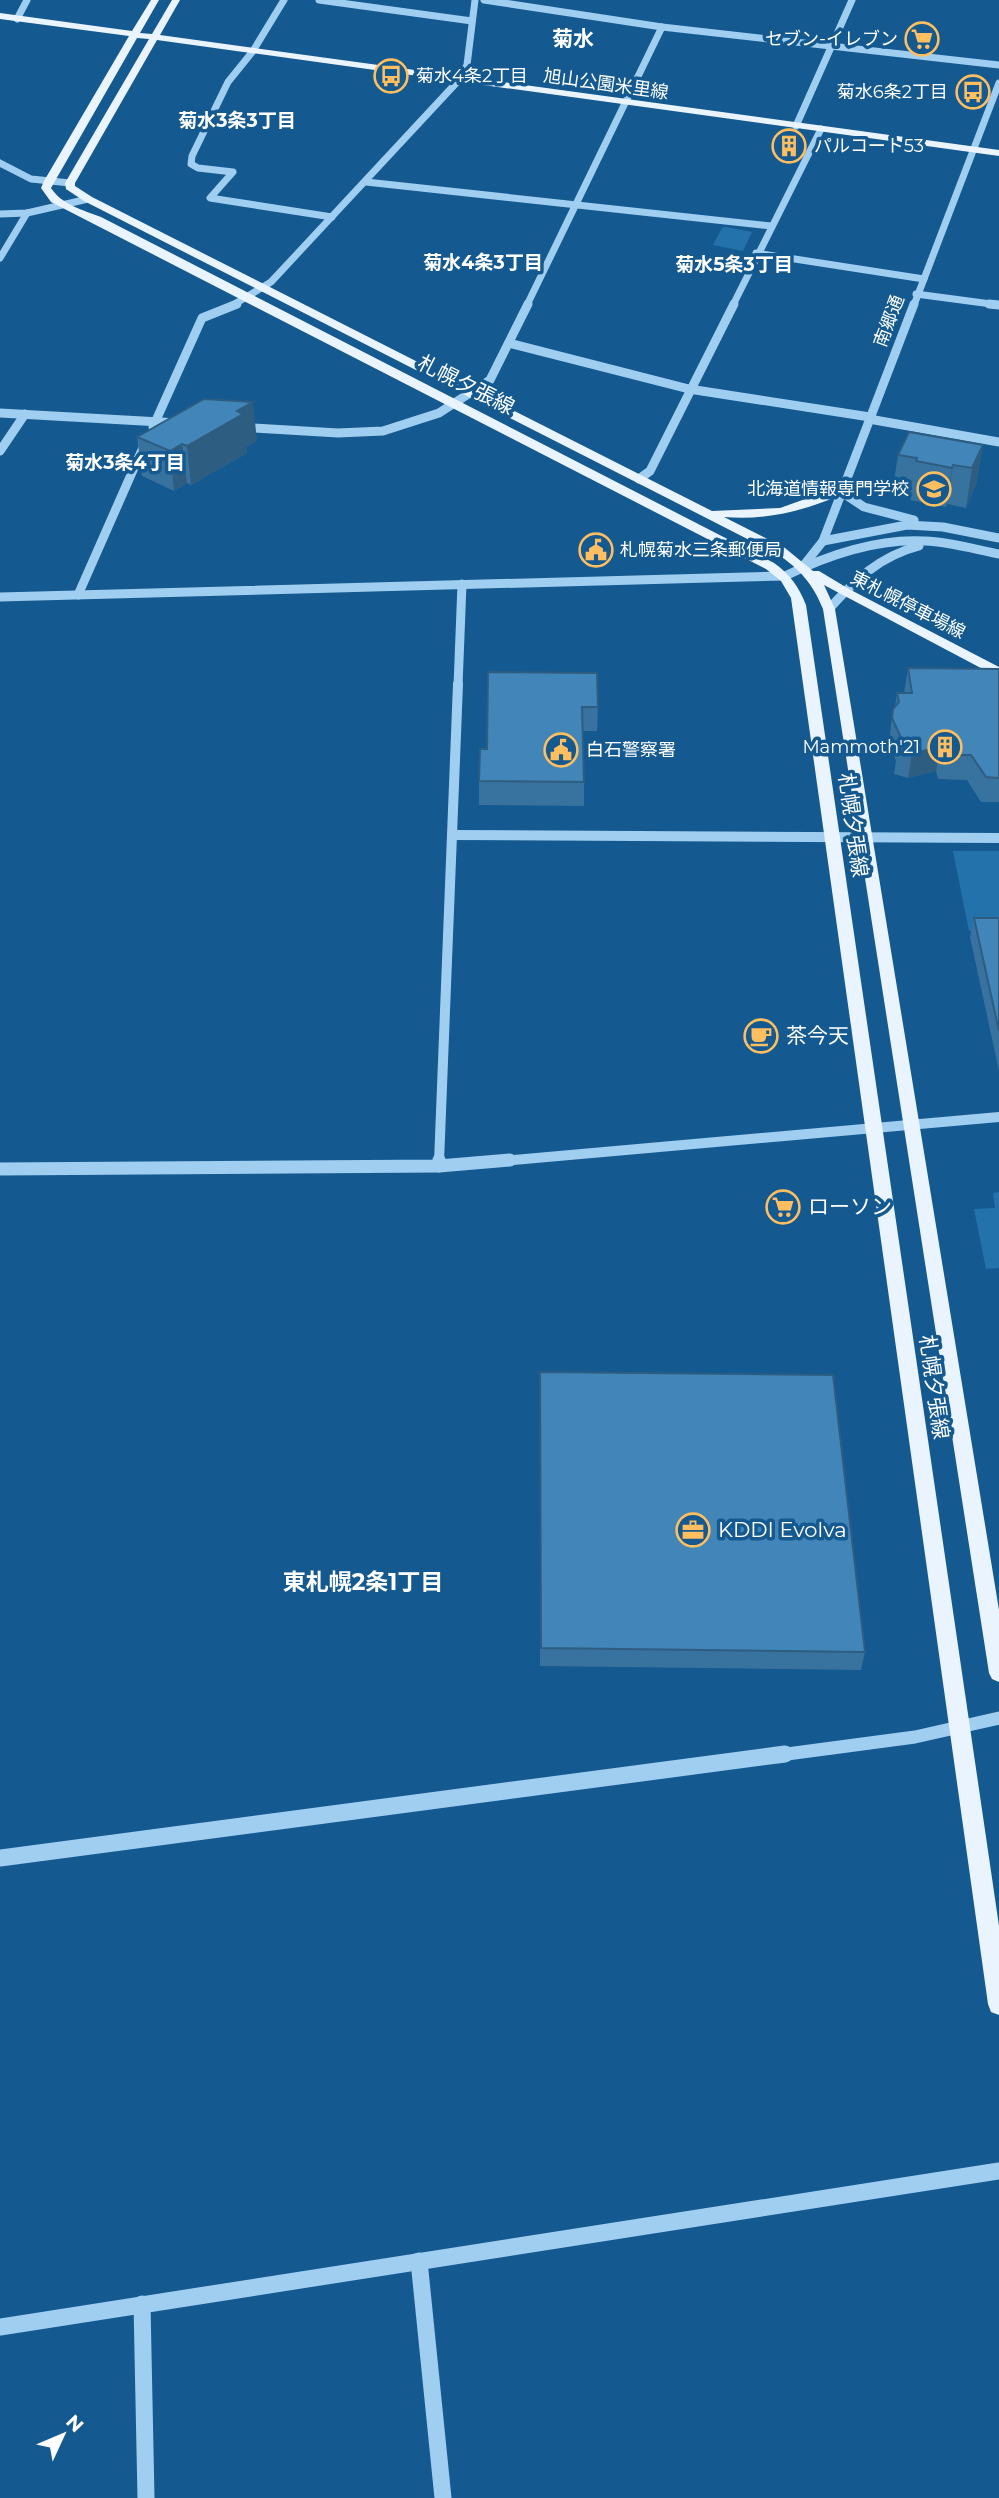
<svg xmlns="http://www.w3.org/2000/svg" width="999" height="2498" viewBox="0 0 999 2498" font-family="Montserrat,'Noto Sans JP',sans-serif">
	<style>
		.green { fill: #2472ac }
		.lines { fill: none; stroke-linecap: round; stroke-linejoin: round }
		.minor-far4 { stroke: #a0cef1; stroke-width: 7 }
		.minor-far3 { stroke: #a0cef1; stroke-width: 9 }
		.minor-far2 { stroke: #a0cef1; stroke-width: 10 }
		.minor-far1 { stroke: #a0cef1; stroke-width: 13 }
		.minor { stroke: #a0cef1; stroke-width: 17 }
		.major { fill: #eaf4ff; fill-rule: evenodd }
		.wall { fill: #38729f }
		.shaded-wall { fill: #2e5d82 }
		.building { fill: #4185b9; stroke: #2e5d82; stroke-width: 2 }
		.labels { text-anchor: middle; stroke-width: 7; stroke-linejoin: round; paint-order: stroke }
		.far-poi-label { font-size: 18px; fill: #fff; stroke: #14598f; text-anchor: end }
		.far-street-label { font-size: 18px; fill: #fff; stroke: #14598f }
		.far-neighbourhood-label { font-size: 19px; font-weight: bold; fill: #fff; stroke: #14598f }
		.far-quarter-label { font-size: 21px; font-weight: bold; fill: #fff; stroke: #14598f }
		.street-label { font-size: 21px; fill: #fff; stroke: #14598f }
		.poi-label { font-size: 21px; fill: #fff; stroke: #14598f; text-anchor: start }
		.neighbourhood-label { font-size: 23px; font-weight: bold; fill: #fff; stroke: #14598f }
	</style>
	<rect width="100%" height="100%" fill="#14598f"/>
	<!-- green -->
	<g class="green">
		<polygon points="726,227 752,232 743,251 713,245 722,228"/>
		<polygon points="953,851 999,851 999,931 969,931"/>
		<polygon points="999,1192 999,1268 986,1269 974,1209 995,1208 993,1193"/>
	</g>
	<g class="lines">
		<!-- minor-far4 -->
		<g class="minor-far4">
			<polyline points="284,0 253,51 228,82 192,156 191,164 198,168 233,172 210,198 332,217"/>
			<polyline points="319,0 472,21"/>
			<polyline points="484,0 662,27 999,65"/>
			<polyline points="17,19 27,0"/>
			<polyline points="796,126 852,0"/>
			<polyline points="0,163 31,179 70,183"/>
			<polyline points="366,182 771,226"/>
			<polyline points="0,214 27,213 88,199"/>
			<polyline points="756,253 924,279"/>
			<polyline points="0,258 27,213"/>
			<polyline points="916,294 999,305"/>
			<polyline points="233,305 271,282 459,80 467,65 475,0"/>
			<polyline points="527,305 662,27"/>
			<polyline points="733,305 821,129"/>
			<polyline points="914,305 999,83"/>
		</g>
		<!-- minor-far3 -->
		<g class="minor-far3">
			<polyline points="989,304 999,305"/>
			<polyline points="509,343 689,389 870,417"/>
			<polyline points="0,413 178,423"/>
			<polyline points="869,419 999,442"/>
			<polyline points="153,427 202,318 237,304"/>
			<polyline points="238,427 338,433 383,431 439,413 490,380 528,304"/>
			<polyline points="0,451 25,414"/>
			<polyline points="639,479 650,471 734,304"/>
			<polyline points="840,491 864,507 914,520"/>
			<polyline points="823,541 907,525 943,527 999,538"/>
			<polyline points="804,565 823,541 914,304"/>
			<polyline points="78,595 145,443"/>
			<path d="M0,597L785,576C828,555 876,538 925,541C950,542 974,549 999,554"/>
			<path d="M829,609C855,580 880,556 919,546"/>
			<polyline points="458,686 462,584"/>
		</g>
		<!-- minor-far2 -->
		<g class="minor-far2">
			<polyline points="452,835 999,838"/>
			<polyline points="439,1162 458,684"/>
			<polyline points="490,1162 999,1117"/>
		</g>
		<!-- minor-far1 -->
		<g class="minor-far1">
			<polyline points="439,1166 439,1160"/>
			<polyline points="0,1169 439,1166 510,1160"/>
			<polyline points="772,1756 915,1737 999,1718"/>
		</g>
		<!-- minor -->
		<g class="minor">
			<polyline points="0,1858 785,1754"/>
			<polyline points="419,2261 443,2498"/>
			<polyline points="142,2304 146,2498"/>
			<polyline points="0,2327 999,2171"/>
		</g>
		<!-- major -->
		<path class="major" d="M151,0H159L140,33L152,34L172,0H180L160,35L999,150V156L157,40L75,183V186L92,197L712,511L780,508L836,488H844V494C805,510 767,521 724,517L785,548L813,571H819L849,589L999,667V676L994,675L824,585L835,609L999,1610V1682L992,1679L989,1673L823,609C813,584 799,568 777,554L84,201L66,189L65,183L149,39L137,38L51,188C62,205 83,210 101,217L774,563C790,574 799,587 806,605L999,1926V2015L991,2012L988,2004L791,598L781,581L766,569L51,202L41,188L44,181L129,36L0,19V13L132,31Z"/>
	</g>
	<!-- wall -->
	<g class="wall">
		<polygon points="137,437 257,441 246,447 247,453 191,485 187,483 174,491 142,476"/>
		<polygon points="983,445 976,484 966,508 947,504 946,507 910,500 911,497 892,494 898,455"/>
		<polygon points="908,668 999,669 999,802 981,802 967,780 938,779 936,771 908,778 894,774 896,761 889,742 893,709 895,706 897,693 904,693"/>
		<polygon points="488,672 598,707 597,731 583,731 584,782 584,806 479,805 479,781 487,749"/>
		<polygon points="974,918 999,918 999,1071 970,937"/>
		<polygon points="540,1391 865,1652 861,1670 540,1666"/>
	</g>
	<!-- shaded-wall -->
	<g class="shaded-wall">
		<polygon points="253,402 257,441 246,447 247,453 191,485 187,446 237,411"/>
		<polygon points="182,444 187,483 174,491 170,451"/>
		<polygon points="983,445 976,484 966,508 972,468"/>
		<polygon points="953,465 947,504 946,507 952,468"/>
		<polygon points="941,746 936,771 908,778 912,754"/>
	</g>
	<!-- building -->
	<g class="building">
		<polygon points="204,399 253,402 237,411 243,414 187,446 182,444 170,451 137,437"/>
		<polygon points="909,432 983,445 972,468 953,465 952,468 916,461 917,458 898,455"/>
		<polygon points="908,668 999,669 999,778 986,777 971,755 942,755 941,746 912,754 898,750 902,740 892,718 893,709 899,702 897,693 912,693"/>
		<polygon points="488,672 597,673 598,707 582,707 584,782 479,781 480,749 487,749"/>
		<polygon points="974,918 999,918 999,1031"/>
		<polygon points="540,1372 833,1375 865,1652 541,1648"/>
	</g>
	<!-- icons -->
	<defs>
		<symbol id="supermarket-ring" viewBox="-11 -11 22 22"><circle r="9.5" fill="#14598f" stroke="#ffbe60" stroke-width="1.5"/><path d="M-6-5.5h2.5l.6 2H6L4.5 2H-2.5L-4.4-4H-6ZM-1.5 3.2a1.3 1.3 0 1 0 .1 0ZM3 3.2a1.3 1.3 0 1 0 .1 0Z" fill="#ffbe60"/></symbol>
		<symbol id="bus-ring" viewBox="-11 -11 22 22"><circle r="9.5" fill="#14598f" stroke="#ffbe60" stroke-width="1.5"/><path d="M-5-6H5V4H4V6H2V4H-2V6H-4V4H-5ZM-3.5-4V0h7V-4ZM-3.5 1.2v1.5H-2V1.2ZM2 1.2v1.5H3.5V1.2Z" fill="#ffbe60"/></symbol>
		<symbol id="building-ring" viewBox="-11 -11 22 22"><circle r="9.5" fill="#14598f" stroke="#ffbe60" stroke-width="1.5"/><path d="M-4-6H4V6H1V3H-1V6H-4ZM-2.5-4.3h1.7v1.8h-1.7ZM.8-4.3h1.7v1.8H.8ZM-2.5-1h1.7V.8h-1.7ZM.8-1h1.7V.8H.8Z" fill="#ffbe60"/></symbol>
		<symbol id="university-ring" viewBox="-11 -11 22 22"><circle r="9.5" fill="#14598f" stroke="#ffbe60" stroke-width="1.5"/><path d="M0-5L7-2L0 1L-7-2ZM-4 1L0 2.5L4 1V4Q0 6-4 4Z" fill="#ffbe60"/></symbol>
		<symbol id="civic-ring" viewBox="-11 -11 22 22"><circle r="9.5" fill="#14598f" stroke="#ffbe60" stroke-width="1.5"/><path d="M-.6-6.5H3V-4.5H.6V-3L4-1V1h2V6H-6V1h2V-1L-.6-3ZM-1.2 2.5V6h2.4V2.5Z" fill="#ffbe60"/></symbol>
		<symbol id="cafe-ring" viewBox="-11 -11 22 22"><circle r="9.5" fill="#14598f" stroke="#ffbe60" stroke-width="1.5"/><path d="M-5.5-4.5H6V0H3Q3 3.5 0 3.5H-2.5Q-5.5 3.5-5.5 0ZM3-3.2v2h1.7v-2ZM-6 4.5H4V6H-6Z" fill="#ffbe60"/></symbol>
		<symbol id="office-ring" viewBox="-11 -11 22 22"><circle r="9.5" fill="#14598f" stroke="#ffbe60" stroke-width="1.5"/><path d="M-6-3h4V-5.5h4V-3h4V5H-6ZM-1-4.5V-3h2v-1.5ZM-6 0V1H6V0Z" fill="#ffbe60"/></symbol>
	</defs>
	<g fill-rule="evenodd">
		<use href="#supermarket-ring" x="903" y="20" width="38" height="38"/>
		<use href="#bus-ring" x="372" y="57" width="38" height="38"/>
		<use href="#bus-ring" x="954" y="73" width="38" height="38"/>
		<use href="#building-ring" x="770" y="127" width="38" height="38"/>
		<use href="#university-ring" x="915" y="470" width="38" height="38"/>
		<use href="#civic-ring" x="577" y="531" width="38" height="38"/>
		<use href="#building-ring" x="926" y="728" width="38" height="38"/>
		<use href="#civic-ring" x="542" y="731" width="38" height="38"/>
		<use href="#cafe-ring" x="742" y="1017" width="38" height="38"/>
		<use href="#supermarket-ring" x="764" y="1188" width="38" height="38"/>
		<use href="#office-ring" x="674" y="1511" width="38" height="38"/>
	</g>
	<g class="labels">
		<!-- far-poi labels -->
		<g class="far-poi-label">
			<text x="898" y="45">セブン-イレブン</text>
			<text x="416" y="82" text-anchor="start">菊水4条2丁目</text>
			<text x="948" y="98">菊水6条2丁目</text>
			<text x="814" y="152" text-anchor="start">パルコート53</text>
			<text x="909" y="495">北海道情報専門学校</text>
			<text x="620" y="556" text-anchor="start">札幌菊水三条郵便局</text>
			<text x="920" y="753">Mammoth'21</text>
			<text x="586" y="756" text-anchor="start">白石警察署</text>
		</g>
		<!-- far-street labels -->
		<g class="far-street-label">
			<text transform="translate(606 84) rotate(8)" y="6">旭山公園米里線</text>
			<text transform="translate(889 321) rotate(-69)" y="6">南郷通</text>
			<text transform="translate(908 605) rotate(27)" y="6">東札幌停車場線</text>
		</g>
		<!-- far-neighbourhood labels -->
		<g class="far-neighbourhood-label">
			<text x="237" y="127">菊水3条3丁目</text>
			<text x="483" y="269">菊水4条3丁目</text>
			<text x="734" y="271">菊水5条3丁目</text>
			<text x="125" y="469">菊水3条4丁目</text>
		</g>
		<!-- far-quarter labels -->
		<g class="far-quarter-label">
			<text x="573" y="46">菊水</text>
		</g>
		<!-- street labels -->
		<g class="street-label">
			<text transform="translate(466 385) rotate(27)" y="7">札幌夕張線</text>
			<text transform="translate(853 825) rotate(82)" y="7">札幌夕張線</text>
			<text transform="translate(934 1387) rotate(82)" y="7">札幌夕張線</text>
		</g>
		<!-- poi labels -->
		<g class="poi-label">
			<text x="786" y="1043">茶今天</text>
			<text x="808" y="1214">ローソン</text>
			<text x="718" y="1537">KDDI Evolva</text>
		</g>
		<!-- neighbourhood labels -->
		<g class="neighbourhood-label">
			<text x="363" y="1590">東札幌2条1丁目</text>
		</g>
	</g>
	<!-- north arrow -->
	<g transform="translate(63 2435) rotate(46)" stroke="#14598f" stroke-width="5" paint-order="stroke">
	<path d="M0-5L12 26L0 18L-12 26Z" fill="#ffffff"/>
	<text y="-10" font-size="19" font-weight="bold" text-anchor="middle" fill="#ffffff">N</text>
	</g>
</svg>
